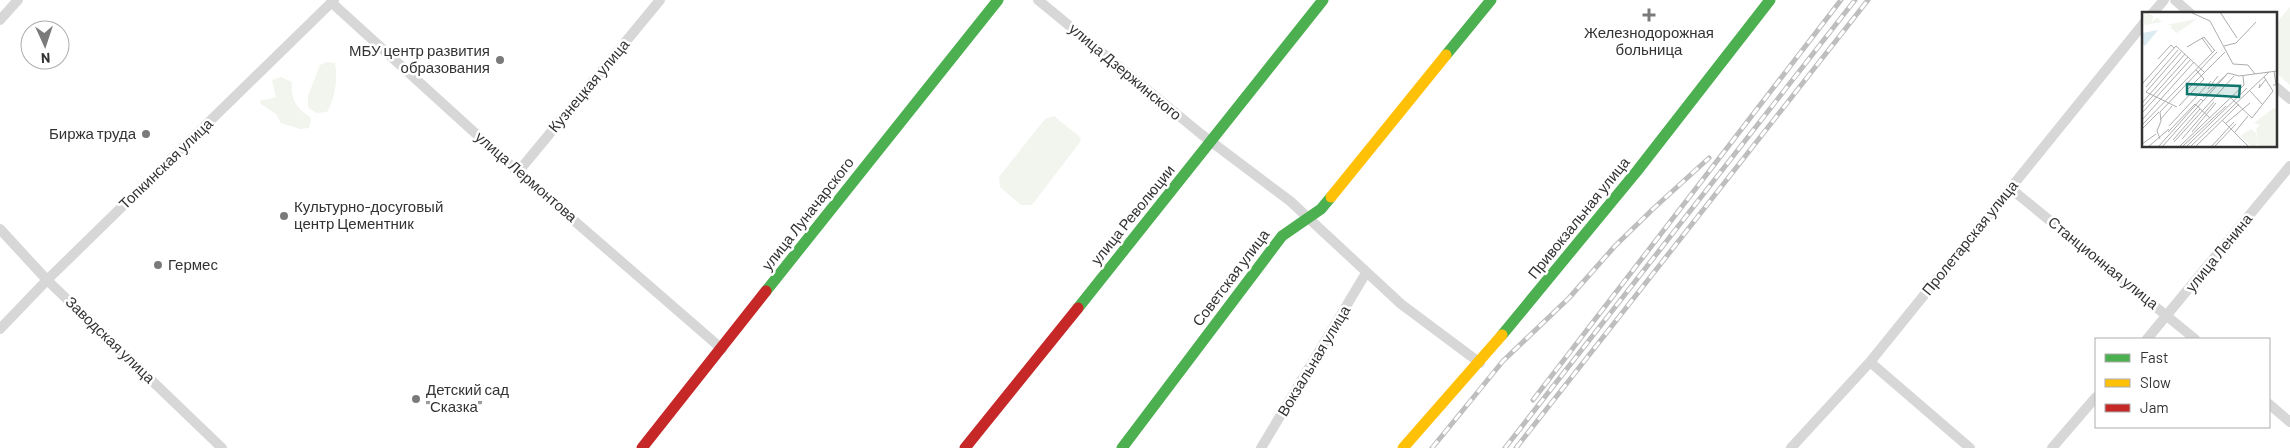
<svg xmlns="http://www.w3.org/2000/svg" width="2290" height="448" viewBox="0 0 2290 448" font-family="Barlow,sans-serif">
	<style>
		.green { fill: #f1f5ed }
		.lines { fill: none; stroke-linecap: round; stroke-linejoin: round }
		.street { stroke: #d7d7d7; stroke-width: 10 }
		.fast { stroke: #4caf50; stroke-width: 11 }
		.slow { stroke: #ffc107; stroke-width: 11 }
		.jam { stroke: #c62828; stroke-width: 11 }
		.rail-casing { stroke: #bebebe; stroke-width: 5 }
		.rail { stroke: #fff; stroke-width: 3; stroke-dasharray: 9; stroke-linecap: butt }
		.poi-dot { fill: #7a7a7a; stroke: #fff; stroke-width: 2 }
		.labels { text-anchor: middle; stroke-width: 5; stroke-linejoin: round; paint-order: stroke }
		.poi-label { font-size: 15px; fill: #333; stroke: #fff; text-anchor: start }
		.street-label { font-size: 15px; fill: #333; stroke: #fff }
		.inset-road { fill: none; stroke: #adadad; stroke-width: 1 }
		.view { fill: #0f766e; fill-opacity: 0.15; stroke: #0f766e; stroke-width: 2.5 }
		.inset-edge { fill: none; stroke: #333; stroke-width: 2.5 }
	</style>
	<rect width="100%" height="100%" fill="#fff"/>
	<!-- green -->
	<g class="green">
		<polygon points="2290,7 2290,85 2276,73 2276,23"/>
		<path d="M327,62L335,63C338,79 335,98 327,112L316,113L308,107V96L320,65Z"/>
		<path d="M281,77L292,82C290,99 297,109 311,118L309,128L300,129L281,123L276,114L261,104L260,101L276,97L272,80Z"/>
		<polygon points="1054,116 1081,138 1080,142 1032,205 1021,205 1000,187 999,177 1045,119"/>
	</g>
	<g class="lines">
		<!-- street -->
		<g class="street">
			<polyline points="1038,0 1201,134 1290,201 1401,304 1480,363"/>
			<polyline points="2175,0 2191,14"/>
			<polyline points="331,2 518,172 722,349"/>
			<polyline points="2152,14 2164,0"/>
			<polyline points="0,20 18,0"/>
			<polyline points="2276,87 2290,99"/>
			<polyline points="518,172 660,0"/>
			<polyline points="2010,188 2195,339"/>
			<polyline points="0,229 47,280 222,448"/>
			<polyline points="0,329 47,280 334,0"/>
			<polyline points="2147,339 2290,166"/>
			<polyline points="1870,362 1970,448"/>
			<polyline points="2269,404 2290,422"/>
			<polyline points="1261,448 1366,273"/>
			<polyline points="1791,448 1870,362 2144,23"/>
			<polyline points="2052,448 2096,397"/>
		</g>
		<!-- fast -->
		<g class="fast">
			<polyline points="1446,55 1491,0"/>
			<polyline points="766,291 998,0"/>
			<polyline points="1078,308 1323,0"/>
			<polyline points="1502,335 1637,171 1770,0"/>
			<polyline points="1122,448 1282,236 1321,209 1331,197"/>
		</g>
		<!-- slow -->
		<g class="slow">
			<polyline points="1331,197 1446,55"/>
			<polyline points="1403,448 1502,335"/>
		</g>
		<!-- jam -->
		<g class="jam">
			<polyline points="642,448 766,291"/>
			<polyline points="965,448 1078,308"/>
		</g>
		<defs>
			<g id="rail">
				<polyline points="1533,400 1841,0"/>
				<polyline points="1432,448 1503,361 1569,298 1615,246 1654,208 1709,158"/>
				<polyline points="1505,448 1855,0"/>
				<polyline points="1516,448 1868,0"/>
			</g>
		</defs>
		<!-- rail casing -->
		<use href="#rail" class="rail-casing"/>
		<!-- rail -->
		<use href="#rail" class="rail"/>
	</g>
	<!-- markers -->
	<g class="poi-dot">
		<path d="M1646.5 7.5h5v5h5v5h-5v5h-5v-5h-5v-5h5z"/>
		<circle cx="500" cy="60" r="5"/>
		<circle cx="146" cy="134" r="5"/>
		<circle cx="284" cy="216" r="5"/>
		<circle cx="158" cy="265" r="5"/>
		<circle cx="416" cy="399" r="5"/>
	</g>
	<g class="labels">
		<!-- poi labels -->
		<g class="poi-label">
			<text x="1649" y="38" text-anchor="middle">Железнодорожная<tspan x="1649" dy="17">больница</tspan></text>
			<text x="490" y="56" text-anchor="end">МБУ центр развития<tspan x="490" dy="17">образования</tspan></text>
			<text x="136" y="139" text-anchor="end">Биржа труда</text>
			<text x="294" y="212">Культурно-досуговый<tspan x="294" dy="17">центр Цементник</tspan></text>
			<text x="168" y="270">Гермес</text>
			<text x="426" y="395">Детский сад<tspan x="426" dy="17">"Сказка"</tspan></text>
		</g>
		<!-- street labels -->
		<g class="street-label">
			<text transform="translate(1125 72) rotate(40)" y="5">улица Дзержинского</text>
			<text transform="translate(589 86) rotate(-50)" y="5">Кузнецкая улица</text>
			<text transform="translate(166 164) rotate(-44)" y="5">Топкинская улица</text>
			<text transform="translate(526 177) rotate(41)" y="5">улица Лермонтова</text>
			<text transform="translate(808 214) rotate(-52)" y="5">улица Луначарского</text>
			<text transform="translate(1133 215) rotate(-51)" y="5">улица Революции</text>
			<text transform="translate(1579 218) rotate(-51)" y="5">Привокзальная улица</text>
			<text transform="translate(1970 238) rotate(-51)" y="5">Пролетарская улица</text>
			<text transform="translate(2219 253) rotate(-51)" y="5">улица Ленина</text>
			<text transform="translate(2103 263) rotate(39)" y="5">Станционная улица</text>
			<text transform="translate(1231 278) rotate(-53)" y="5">Советская улица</text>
			<text transform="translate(110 340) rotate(44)" y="5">Заводская улица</text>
			<text transform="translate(1314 361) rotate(-59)" y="5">Вокзальная улица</text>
		</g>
	</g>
	<!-- overview -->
	<g transform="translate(2142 12)">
		<rect width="135" height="135" fill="#fff"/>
		<path d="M4,0L11,4L10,11L15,5L20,10L3,13L0,4L2,1L5,4ZM55,7L35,21L29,16L30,13H24ZM132,96L135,97V135H117L114,117L118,113L112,111ZM109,117L114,121L116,132L111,135L98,124Z" fill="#f1f5ed"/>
		<path d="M16,18L3,34L0,31V21Z" fill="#ddebf3"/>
		<path class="inset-road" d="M18,0H44M48,0L68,9L91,52L106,53L113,62M78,0L95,26M60,26L70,40M82,34L94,31L114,10M45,35L62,25L73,39M16,47L29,33L32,36M86,61L97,64L135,59M1,71L34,34L62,60M118,72L117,76L124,67M131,73H134L132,59M4,75L36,38M66,77L76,64M44,79L83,40M108,79L121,93M61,85L86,61M88,85L110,106L131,79L122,65M0,91L43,42M37,94L62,67L54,58M35,95L4,80L39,40M0,96L46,45M0,101L49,47M0,108L52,50M18,108L30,94M80,108L107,135M83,112L108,91M0,113L73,38M27,114L69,69M0,117L17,100M26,120L53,92L68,106M50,120L74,91M93,120L106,104M18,127L15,119L19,109L18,100L75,40M40,127L72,90M31,128L58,97M32,130L92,64M0,132L14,122M17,134L59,87L61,89M38,134L102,73L101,64M6,135L27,117M20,135L86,61M40,135L84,94M44,135L105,76M48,135L127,60M53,135L97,92M69,135L92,110M72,135L94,112"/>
		<path class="view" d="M45,72L98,74L97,85L45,82Z"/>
		<rect width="135" height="135" class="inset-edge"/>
	</g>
	<!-- legend -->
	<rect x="2095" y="338" width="175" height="90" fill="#ffffff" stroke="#adadad"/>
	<rect x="2105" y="354" width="25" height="8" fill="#4caf50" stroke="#adadad"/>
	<text x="2140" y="363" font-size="15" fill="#333333">Fast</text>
	<rect x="2105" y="379" width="25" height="8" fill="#ffc107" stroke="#adadad"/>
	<text x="2140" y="388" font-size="15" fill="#333333">Slow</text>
	<rect x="2105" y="404" width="25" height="8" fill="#c62828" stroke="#adadad"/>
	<text x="2140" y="413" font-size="15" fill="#333333">Jam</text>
	<!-- north arrow -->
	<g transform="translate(45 45) rotate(177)"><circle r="24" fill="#ffffff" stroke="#adadad"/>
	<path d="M0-4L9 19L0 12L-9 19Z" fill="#7a7a7a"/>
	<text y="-8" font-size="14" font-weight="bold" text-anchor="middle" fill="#333333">N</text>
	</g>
</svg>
